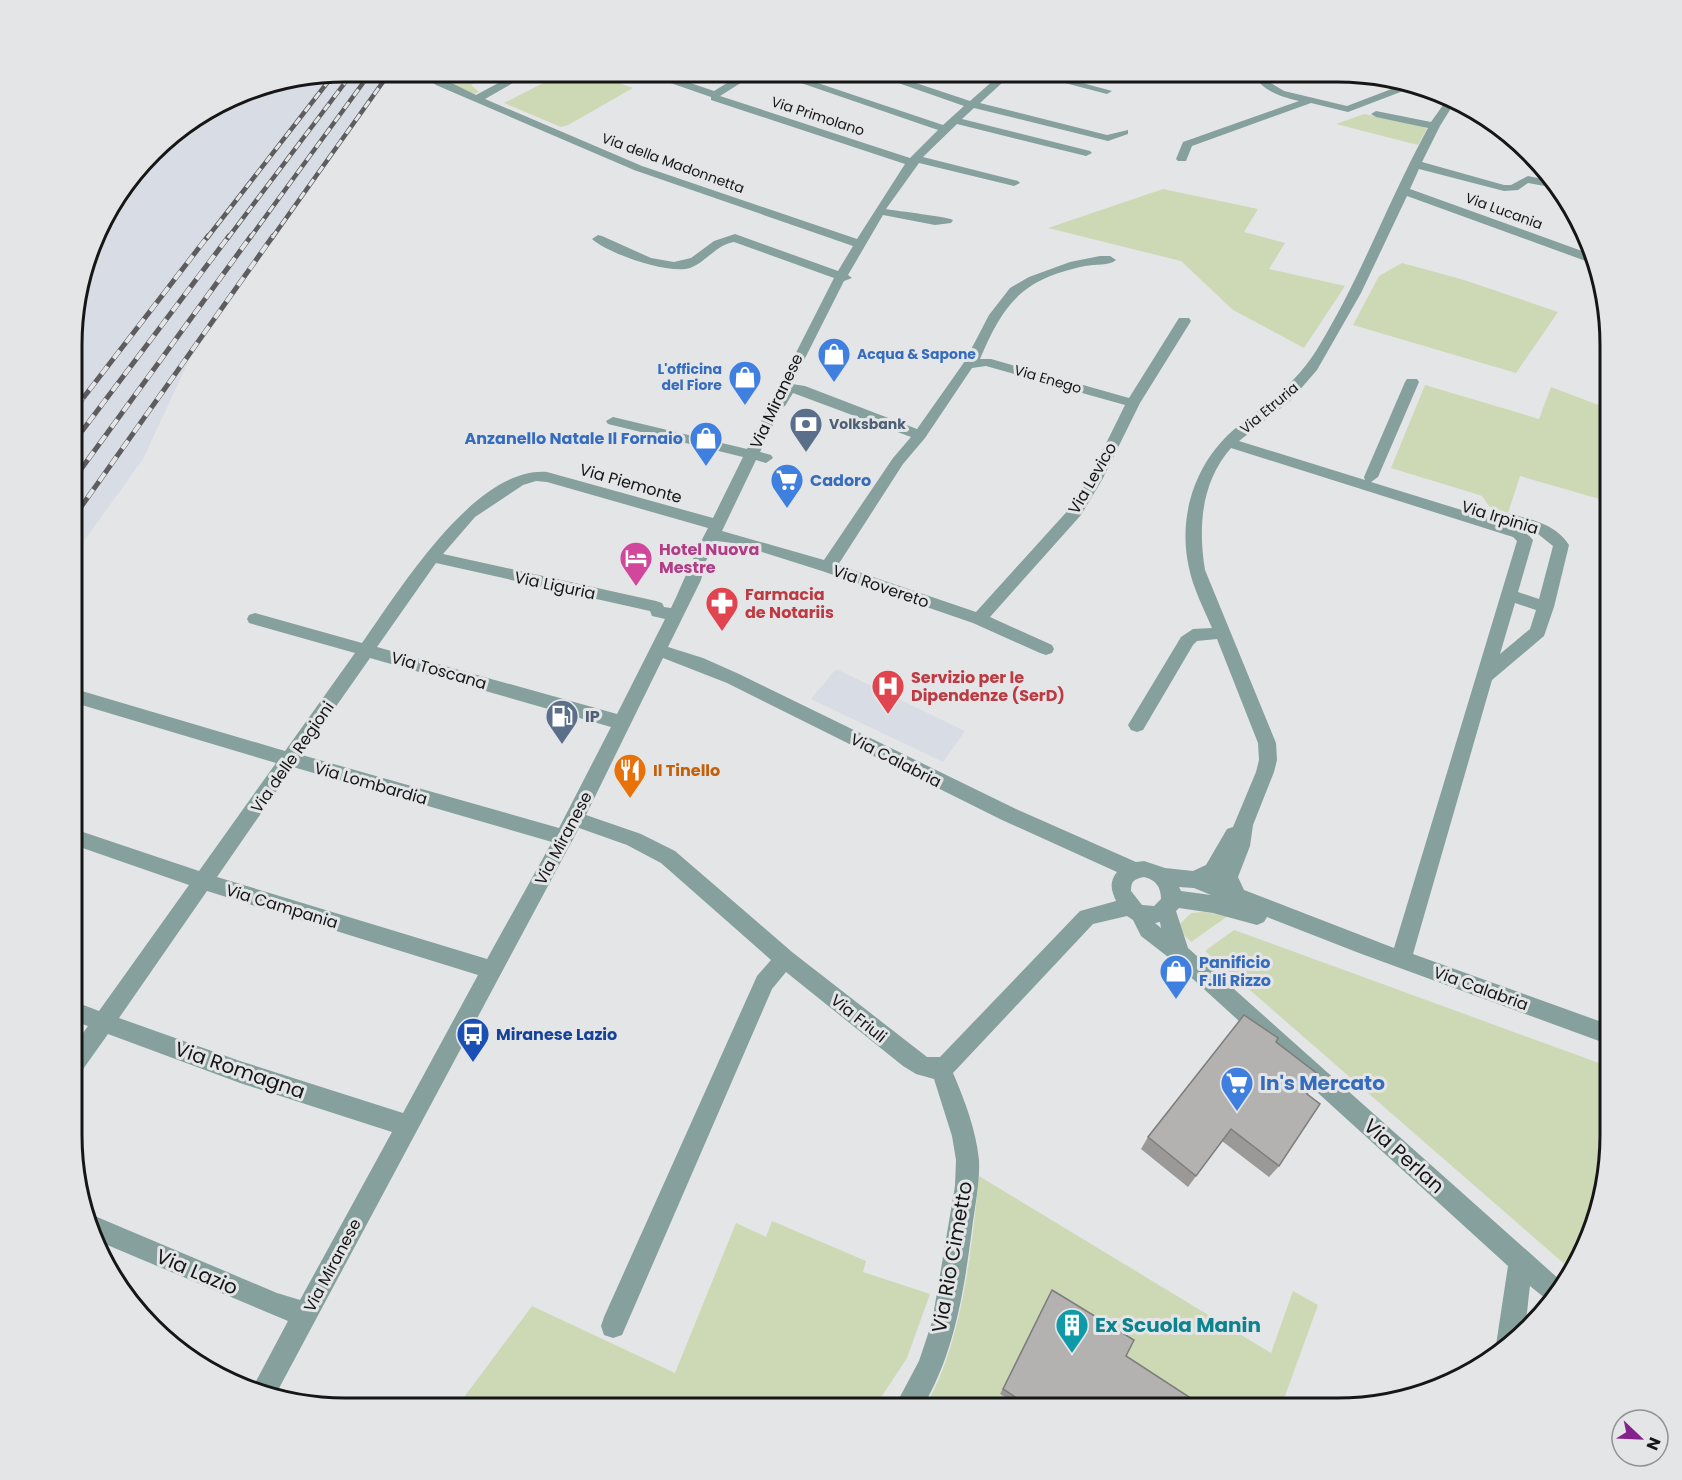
<svg xmlns="http://www.w3.org/2000/svg" width="1682" height="1480" viewBox="0 0 1682 1480" font-family="Poppins,sans-serif">
	<style>
		.built { fill: #d7dce5 }
		.green { fill: #cdd8b5 }
		.lines { fill: none; stroke-linecap: round; stroke-linejoin: round }
		.minor { fill: #85a09d; fill-rule: evenodd }
		.rail-far1-casing { stroke: #5d5d5f; stroke-width: 4.5 }
		.rail-casing { stroke: #5d5d5f; stroke-width: 5 }
		.rail-far1 { stroke: #e4e5e7; stroke-width: 3; stroke-dasharray: 8; stroke-linecap: butt }
		.rail { stroke: #e4e5e7; stroke-width: 4; stroke-dasharray: 10; stroke-linecap: butt }
		.wall { fill: #9a9997 }
		.building { fill: #b3b2b0; stroke: #7d7d7b; stroke-width: 1.5 }
		.labels { text-anchor: middle; stroke-width: 6; stroke-linejoin: round; paint-order: stroke }
		.far-street-label { font-size: 14px; fill: #161617; stroke: #e4e5e7 }
		.far-shop-label { font-size: 14px; font-weight: bold; fill: #366cbe; stroke: #e4e5e7; text-anchor: start }
		.far-service-label { font-size: 14px; font-weight: bold; fill: #4e5e75; stroke: #e4e5e7; text-anchor: start }
		.street-label { font-size: 16px; fill: #161617; stroke: #e4e5e7 }
		.shop-label { font-size: 16px; font-weight: bold; fill: #366cbe; stroke: #e4e5e7; text-anchor: start }
		.hotel-label { font-size: 16px; font-weight: bold; fill: #b23c85; stroke: #e4e5e7; text-anchor: start }
		.health-label { font-size: 16px; font-weight: bold; fill: #be3a42; stroke: #e4e5e7; text-anchor: start }
		.service-label { font-size: 16px; font-weight: bold; fill: #4e5e75; stroke: #e4e5e7; text-anchor: start }
		.food-label { font-size: 16px; font-weight: bold; fill: #c56008; stroke: #e4e5e7; text-anchor: start }
		.transit-label { font-size: 16px; font-weight: bold; fill: #164399; stroke: #e4e5e7; text-anchor: start }
		.near-street-label { font-size: 20px; fill: #161617; stroke: #e4e5e7 }
		.near-shop-label { font-size: 20px; font-weight: bold; fill: #366cbe; stroke: #e4e5e7; text-anchor: start }
		.near-culture-label { font-size: 20px; font-weight: bold; fill: #0d838f; stroke: #e4e5e7; text-anchor: start }
		.rim { fill: none; stroke: #161617; stroke-width: 3 }
	</style>
	<rect width="100%" height="100%" fill="#e4e5e7"/>
	<!-- built -->
	<g class="built">
		<polygon points="346,72 393,72 190,358 143,459 76,552 77,292 108,209 165,140 257,87"/>
		<polygon points="836,669 965,731 943,762 811,699"/>
	</g>
	<!-- green -->
	<g class="green">
		<polygon points="425,72 496,72 471,85 479,92 474,94"/>
		<polygon points="565,72 586,72 633,88 568,125 561,127 504,103"/>
		<polygon points="1364,114 1420,125 1427,129 1418,145 1336,124"/>
		<polygon points="1163,189 1258,209 1244,232 1285,243 1269,269 1345,286 1304,348 1233,310 1181,261 1048,228"/>
		<polygon points="1402,263 1464,280 1558,312 1516,373 1353,325 1379,276"/>
		<polygon points="1425,385 1539,419 1551,387 1609,409 1610,502 1520,476 1508,513 1489,506 1482,496 1473,493 1391,468"/>
		<polygon points="1204,912 1228,916 1191,942 1182,933 1180,924 1191,913"/>
		<polygon points="1234,930 1610,1067 1610,1135 1589,1239 1569,1268 1205,951"/>
		<path d="M979,1176L1271,1353L1293,1291L1318,1305L1281,1407L1191,1408L1000,1394L1021,1408H924C962,1347 972,1247 979,1176Z"/>
		<polygon points="772,1221 866,1261 863,1272 930,1294 907,1358 874,1408 456,1408 532,1306 675,1373 736,1223 766,1237"/>
	</g>
	<g class="lines">
		<!-- minor -->
		<g class="minor">
			<path d="M417,72H429L476,95L519,72H532L485,99L642,166L857,239L905,164L711,100V97L662,80V76H670L714,91L745,72H758L720,96L910,158L938,130L769,72H785L943,125L964,106L867,72H883L970,101L1003,72H1014L980,103L1107,135L1128,130V134L1108,141L974,108L962,119L1090,151L1092,153L1086,156L957,124L923,157L1018,181L1020,183L1014,186L919,163L886,209C897,211 949,217 953,220L951,223L935,225L883,215L848,275L852,278L844,281L792,384L805,386L917,429L965,361L989,315L1010,288L1029,277L1070,262L1100,256H1110L1116,260C1109,266 1095,264 1085,266C1023,279 1004,302 980,359H991L1129,398L1179,318H1189L1191,321L1140,403L1102,480L1081,515L990,617L1052,645L1054,649L1052,653L1046,655L1040,653L973,623L822,571L733,543L716,541L706,561L701,580L668,647L703,658L739,674L1016,809L1136,862L1144,861L1165,868L1193,871L1206,865L1227,829L1233,827L1256,772L1259,760L1258,743L1217,639L1197,641L1193,645L1143,730L1137,732L1131,730L1128,725L1181,637L1193,629L1212,628C1204,609 1193,588 1189,568C1177,515 1196,460 1238,426C1268,403 1295,384 1316,351C1360,280 1388,201 1428,128L1376,117L1371,114L1376,111L1431,122L1448,98L1456,100L1440,126L1422,162L1504,185H1511L1528,176L1552,181L1556,188L1528,183L1518,190L1504,191L1419,169L1410,189L1593,255L1594,264L1407,196L1361,293L1317,370L1291,400L1239,441L1365,480L1364,477L1405,382L1407,379H1417L1419,382L1378,477L1371,482L1523,529L1533,540L1518,592L1539,599L1553,546L1538,534L1501,522L1498,518L1506,513C1529,519 1555,523 1569,545L1554,607L1544,636L1492,680L1413,954L1610,1025V1045L1359,953L1267,917L1264,922L1257,925L1213,913L1179,908L1176,911L1188,948L1560,1280L1546,1299L1530,1286C1525,1321 1531,1331 1499,1351L1496,1345L1508,1266L1172,960L1141,936L1133,920L1127,916L1093,924L953,1073C965,1101 976,1130 979,1160C980,1183 975,1206 972,1229C964,1290 955,1353 922,1408H894L919,1361L932,1322L955,1186L956,1160L952,1136L934,1079L916,1074L903,1066L786,972L772,989L622,1335L613,1338L604,1335L601,1326L604,1317L757,976L771,960L661,863L627,845L579,828L277,1392L253,1387L288,1321L93,1239L87,1215L90,1214L277,1293L300,1300L392,1132L240,1083L108,1034L81,1072L73,1075V1047L88,1026L73,1021V1001L99,1011L189,885L74,845V829L199,871L276,763L75,703V689L285,751L355,653L249,623L247,619L249,615L255,613L362,643C399,591 475,466 547,472L713,518L743,457L608,424L606,421L613,417L747,449L834,278L734,242C716,245 706,262 690,268C669,275 607,253 592,239L598,235L602,236L651,258L674,262L691,258L714,241L735,234L838,271L853,246L634,170L436,85ZM986,366L1125,405L1088,480L1071,507L976,612L838,565L903,464L925,438L972,368ZM793,393L911,437L893,458L824,560L722,531L756,460L766,463L773,458L771,455L760,452L782,407L785,406ZM1231,448L1513,537L1517,541L1394,948L1244,890L1238,877L1250,846L1253,825L1274,772L1277,760L1276,743L1205,570C1198,527 1201,482 1231,448ZM536,481L547,482L708,528C694,554 684,581 671,608L664,607L662,603L656,601L443,554L475,517L523,485ZM436,563L650,611L652,616L665,619L617,714L377,647ZM1515,603L1536,610L1530,629L1500,654ZM370,658L611,727L559,828L302,755ZM663,658L727,683L1002,820L1117,872C1109,882 1111,890 1116,901L1080,911L940,1057H927L792,952L675,851L641,834L586,815ZM293,767L552,842L487,959L217,877ZM1144,877C1156,880 1161,887 1161,899L1154,906L1142,905L1131,891C1131,881 1134,879 1144,877ZM1179,887L1194,888L1211,895L1181,891ZM207,891L478,975L403,1113L240,1061L119,1018ZM1160,922L1161,928L1155,923Z"/>
			<polygon points="1023,72 1042,72 1112,91 1107,94"/>
			<path d="M1251,73H1261L1269,82L1284,91L1347,106L1402,85L1411,88L1348,112L1311,103L1192,146L1186,161H1178L1176,159L1183,142L1299,101C1278,96 1264,91 1251,73Z"/>
		</g>
		<defs>
			<g id="rail-far1">
				<polyline points="207,238 334,74"/>
				<polyline points="228,238 353,72"/>
				<polyline points="250,238 371,72"/>
				<polyline points="272,238 390,72"/>
			</g>
			<g id="rail">
				<polyline points="77,406 208,236"/>
				<polyline points="76,439 229,236"/>
				<polyline points="76,476 251,236"/>
				<polyline points="76,514 273,236"/>
			</g>
		</defs>
		<!-- rail-far1 casing -->
		<use href="#rail-far1" class="rail-far1-casing"/>
		<!-- rail casing -->
		<use href="#rail" class="rail-casing"/>
		<!-- rail-far1 -->
		<use href="#rail-far1" class="rail-far1"/>
		<!-- rail -->
		<use href="#rail" class="rail"/>
	</g>
	<!-- wall -->
	<g class="wall">
		<polygon points="1276,1042 1307,1094 1279,1166 1269,1177 1222,1141 1188,1187 1141,1149 1148,1137"/>
		<polygon points="1048,1297 1126,1356 1206,1408 1021,1408 1000,1394"/>
	</g>
	<!-- building -->
	<g class="building">
		<polygon points="1244,1015 1278,1038 1276,1042 1319,1075 1307,1094 1320,1104 1279,1166 1231,1129 1196,1176 1148,1137"/>
		<polygon points="1052,1290 1134,1340 1126,1356 1206,1408 1032,1408 1003,1389"/>
	</g>
	<!-- icons -->
	<defs>
		<symbol id="shop-pin" viewBox="-11 -11 22 30"><path d="M0 17L-7.5 6A9.5 9.5 0 1 1 7.5 6Z" fill="#3f7fe0" stroke="#e4e5e7"/><path d="M-5-2.5h2.3a2.7 3.5 0 0 1 5.4 0H5L5.5 6h-11ZM-1.5-2.5h3a1.5 2.3 0 0 0-3 0Z" fill="#fff"/></symbol>
		<symbol id="bank-pin" viewBox="-11 -11 22 30"><path d="M0 17L-7.5 6A9.5 9.5 0 1 1 7.5 6Z" fill="#5c6f8a" stroke="#e4e5e7"/><path d="M-6-4H6V4H-6ZM0-2.3a2.3 2.3 0 1 0 0 4.6a2.3 2.3 0 1 0 0-4.6Z" fill="#fff"/></symbol>
		<symbol id="supermarket-pin" viewBox="-11 -11 22 30"><path d="M0 17L-7.5 6A9.5 9.5 0 1 1 7.5 6Z" fill="#3f7fe0" stroke="#e4e5e7"/><path d="M-6-5.5h2.5l.6 2H6L4.5 2H-2.5L-4.4-4H-6ZM-1.5 3.2a1.3 1.3 0 1 0 .1 0ZM3 3.2a1.3 1.3 0 1 0 .1 0Z" fill="#fff"/></symbol>
		<symbol id="hotel-pin" viewBox="-11 -11 22 30"><path d="M0 17L-7.5 6A9.5 9.5 0 1 1 7.5 6Z" fill="#d1479c" stroke="#e4e5e7"/><path d="M-6-4.5h1.5V1H6V5H4.5V3h-9V5H-6ZM-4 0a1.8 1.8 0 1 1 3.6 0ZM.5 0V-2.5h3Q6-2.5 6 0Z" fill="#fff"/></symbol>
		<symbol id="pharmacy-pin" viewBox="-11 -11 22 30"><path d="M0 17L-7.5 6A9.5 9.5 0 1 1 7.5 6Z" fill="#e0444e" stroke="#e4e5e7"/><path d="M-2-6h4v4h4v4h-4v4h-4v-4h-4v-4h4Z" fill="#fff"/></symbol>
		<symbol id="hospital-pin" viewBox="-11 -11 22 30"><path d="M0 17L-7.5 6A9.5 9.5 0 1 1 7.5 6Z" fill="#e0444e" stroke="#e4e5e7"/><path d="M-5-5h3v3.5h4V-5h3V5h-3V1.5h-4V5h-3Z" fill="#fff"/></symbol>
		<symbol id="fuel-pin" viewBox="-11 -11 22 30"><path d="M0 17L-7.5 6A9.5 9.5 0 1 1 7.5 6Z" fill="#5c6f8a" stroke="#e4e5e7"/><path d="M-5.5-6h7V0h2V4h1.3V-2.5L3-4.5l.8-.8L6-3V5H2.5V1h-1V6h-7ZM-4.2-4.7v3.2H.2V-4.7Z" fill="#fff"/></symbol>
		<symbol id="restaurant-pin" viewBox="-11 -11 22 30"><path d="M0 17L-7.5 6A9.5 9.5 0 1 1 7.5 6Z" fill="#e8710a" stroke="#e4e5e7"/><path d="M-5-6h1v4h1v-4h1v4h1v-4h1v5L-1.5 .5V6h-2V.5L-5-1ZM5-6V6H3V1.5H1.5Q1.5-4 5-6Z" fill="#fff"/></symbol>
		<symbol id="bus-pin" viewBox="-11 -11 22 30"><path d="M0 17L-7.5 6A9.5 9.5 0 1 1 7.5 6Z" fill="#1a4fb4" stroke="#e4e5e7"/><path d="M-5-6H5V4H4V6H2V4H-2V6H-4V4H-5ZM-3.5-4V0h7V-4ZM-3.5 1.2v1.5H-2V1.2ZM2 1.2v1.5H3.5V1.2Z" fill="#fff"/></symbol>
		<symbol id="building-pin" viewBox="-11 -11 22 30"><path d="M0 17L-7.5 6A9.5 9.5 0 1 1 7.5 6Z" fill="#0f9aa8" stroke="#e4e5e7"/><path d="M-4-6H4V6H1V3H-1V6H-4ZM-2.5-4.3h1.7v1.8h-1.7ZM.8-4.3h1.7v1.8H.8ZM-2.5-1h1.7V.8h-1.7ZM.8-1h1.7V.8H.8Z" fill="#fff"/></symbol>
	</defs>
	<g fill-rule="evenodd">
		<use href="#shop-pin" x="815" y="335" width="38" height="52"/>
		<use href="#shop-pin" x="726" y="358" width="38" height="52"/>
		<use href="#bank-pin" x="787" y="405" width="38" height="52"/>
		<use href="#shop-pin" x="687" y="419" width="38" height="52"/>
		<use href="#supermarket-pin" x="768" y="461" width="38" height="52"/>
		<use href="#hotel-pin" x="617" y="539" width="38" height="52"/>
		<use href="#pharmacy-pin" x="703" y="584" width="38" height="52"/>
		<use href="#hospital-pin" x="869" y="667" width="38" height="52"/>
		<use href="#fuel-pin" x="543" y="697" width="38" height="52"/>
		<use href="#restaurant-pin" x="611" y="751" width="38" height="52"/>
		<use href="#shop-pin" x="1157" y="952" width="38" height="52"/>
		<use href="#bus-pin" x="454" y="1015" width="38" height="52"/>
		<use href="#supermarket-pin" x="1218" y="1064" width="38" height="52"/>
		<use href="#building-pin" x="1053" y="1306" width="38" height="52"/>
	</g>
	<g class="labels">
		<!-- far-street labels -->
		<g class="far-street-label">
			<text transform="translate(818 116) rotate(18)" y="5">Via Primolano</text>
			<text transform="translate(673 163) rotate(20)" y="5">Via della Madonnetta</text>
			<text transform="translate(1504 211) rotate(20)" y="5">Via Lucania</text>
			<text transform="translate(1048 379) rotate(16)" y="5">Via Enego</text>
			<text transform="translate(1269 408) rotate(-40)" y="5">Via Etruria</text>
		</g>
		<!-- far-shop labels -->
		<g class="far-shop-label">
			<text x="857" y="359">Acqua &amp; Sapone</text>
			<text x="722" y="374" text-anchor="end">L'officina<tspan x="722" dy="16">del Fiore</tspan></text>
		</g>
		<!-- far-service labels -->
		<g class="far-service-label">
			<text x="829" y="429">Volksbank</text>
		</g>
		<!-- street labels -->
		<g class="street-label">
			<text transform="translate(776 401) rotate(-65)" y="6">Via Miranese</text>
			<text transform="translate(1092 478) rotate(-60)" y="6">Via Levico</text>
			<text transform="translate(631 483) rotate(16)" y="6">Via Piemonte</text>
			<text transform="translate(1500 517) rotate(17)" y="6">Via Irpinia</text>
			<text transform="translate(555 585) rotate(12)" y="6">Via Liguria</text>
			<text transform="translate(881 586) rotate(19)" y="6">Via Rovereto</text>
			<text transform="translate(439 670) rotate(16)" y="6">Via Toscana</text>
			<text transform="translate(292 757) rotate(-55)" y="6">Via delle Regioni</text>
			<text transform="translate(896 760) rotate(27)" y="6">Via Calabria</text>
			<text transform="translate(371 783) rotate(16)" y="6">Via Lombardia</text>
			<text transform="translate(563 838) rotate(-62)" y="6">Via Miranese</text>
			<text transform="translate(282 906) rotate(17)" y="6">Via Campania</text>
			<text transform="translate(1481 988) rotate(20)" y="6">Via Calabria</text>
			<text transform="translate(859 1018) rotate(39)" y="6">Via Friuli</text>
			<text transform="translate(332 1265) rotate(-62)" y="6">Via Miranese</text>
		</g>
		<!-- shop labels -->
		<g class="shop-label">
			<text x="683" y="444" text-anchor="end">Anzanello Natale Il Fornaio</text>
			<text x="810" y="486">Cadoro</text>
			<text x="1199" y="968">Panificio<tspan x="1199" dy="18">F.lli Rizzo</tspan></text>
		</g>
		<!-- hotel labels -->
		<g class="hotel-label">
			<text x="659" y="555">Hotel Nuova<tspan x="659" dy="18">Mestre</tspan></text>
		</g>
		<!-- health labels -->
		<g class="health-label">
			<text x="745" y="600">Farmacia<tspan x="745" dy="18">de Notariis</tspan></text>
			<text x="911" y="683">Servizio per le<tspan x="911" dy="18">Dipendenze (SerD)</tspan></text>
		</g>
		<!-- service labels -->
		<g class="service-label">
			<text x="585" y="722">IP</text>
		</g>
		<!-- food labels -->
		<g class="food-label">
			<text x="653" y="776">Il Tinello</text>
		</g>
		<!-- transit labels -->
		<g class="transit-label">
			<text x="496" y="1040">Miranese Lazio</text>
		</g>
		<!-- near-street labels -->
		<g class="near-street-label">
			<text transform="translate(240 1070) rotate(19)" y="7">Via Romagna</text>
			<text transform="translate(1404 1156) rotate(42)" y="7">Via Perlan</text>
			<text transform="translate(952 1257) rotate(-80)" y="7">Via Rio Cimetto</text>
			<text transform="translate(197 1272) rotate(23)" y="7">Via Lazio</text>
		</g>
		<!-- near-shop labels -->
		<g class="near-shop-label">
			<text x="1260" y="1090">In's Mercato</text>
		</g>
		<!-- near-culture labels -->
		<g class="near-culture-label">
			<text x="1095" y="1332">Ex Scuola Manin</text>
		</g>
	</g>
	<!-- crop -->
	<path d="M0 0H1682V1480H0ZM345 82H1337A263 263 0 0 1 1600 345V1135A263 263 0 0 1 1337 1398H345A263 263 0 0 1 82 1135V345A263 263 0 0 1 345 82Z" fill="#e4e5e7" fill-rule="evenodd"/>
	<path class="rim" d="M345 82H1337A263 263 0 0 1 1600 345V1135A263 263 0 0 1 1337 1398H345A263 263 0 0 1 82 1135V345A263 263 0 0 1 345 82Z"/>
	<!-- north arrow -->
	<g transform="translate(1640 1438) rotate(113)"><circle r="28" fill="#e4e5e7" stroke="#929294" stroke-width="1.5"/>
	<path d="M0-4.5L10 22L0 15L-10 22Z" fill="#85228b"/>
	<text y="-9" font-size="16" font-weight="bold" text-anchor="middle" fill="#161617">N</text>
	</g>
</svg>
